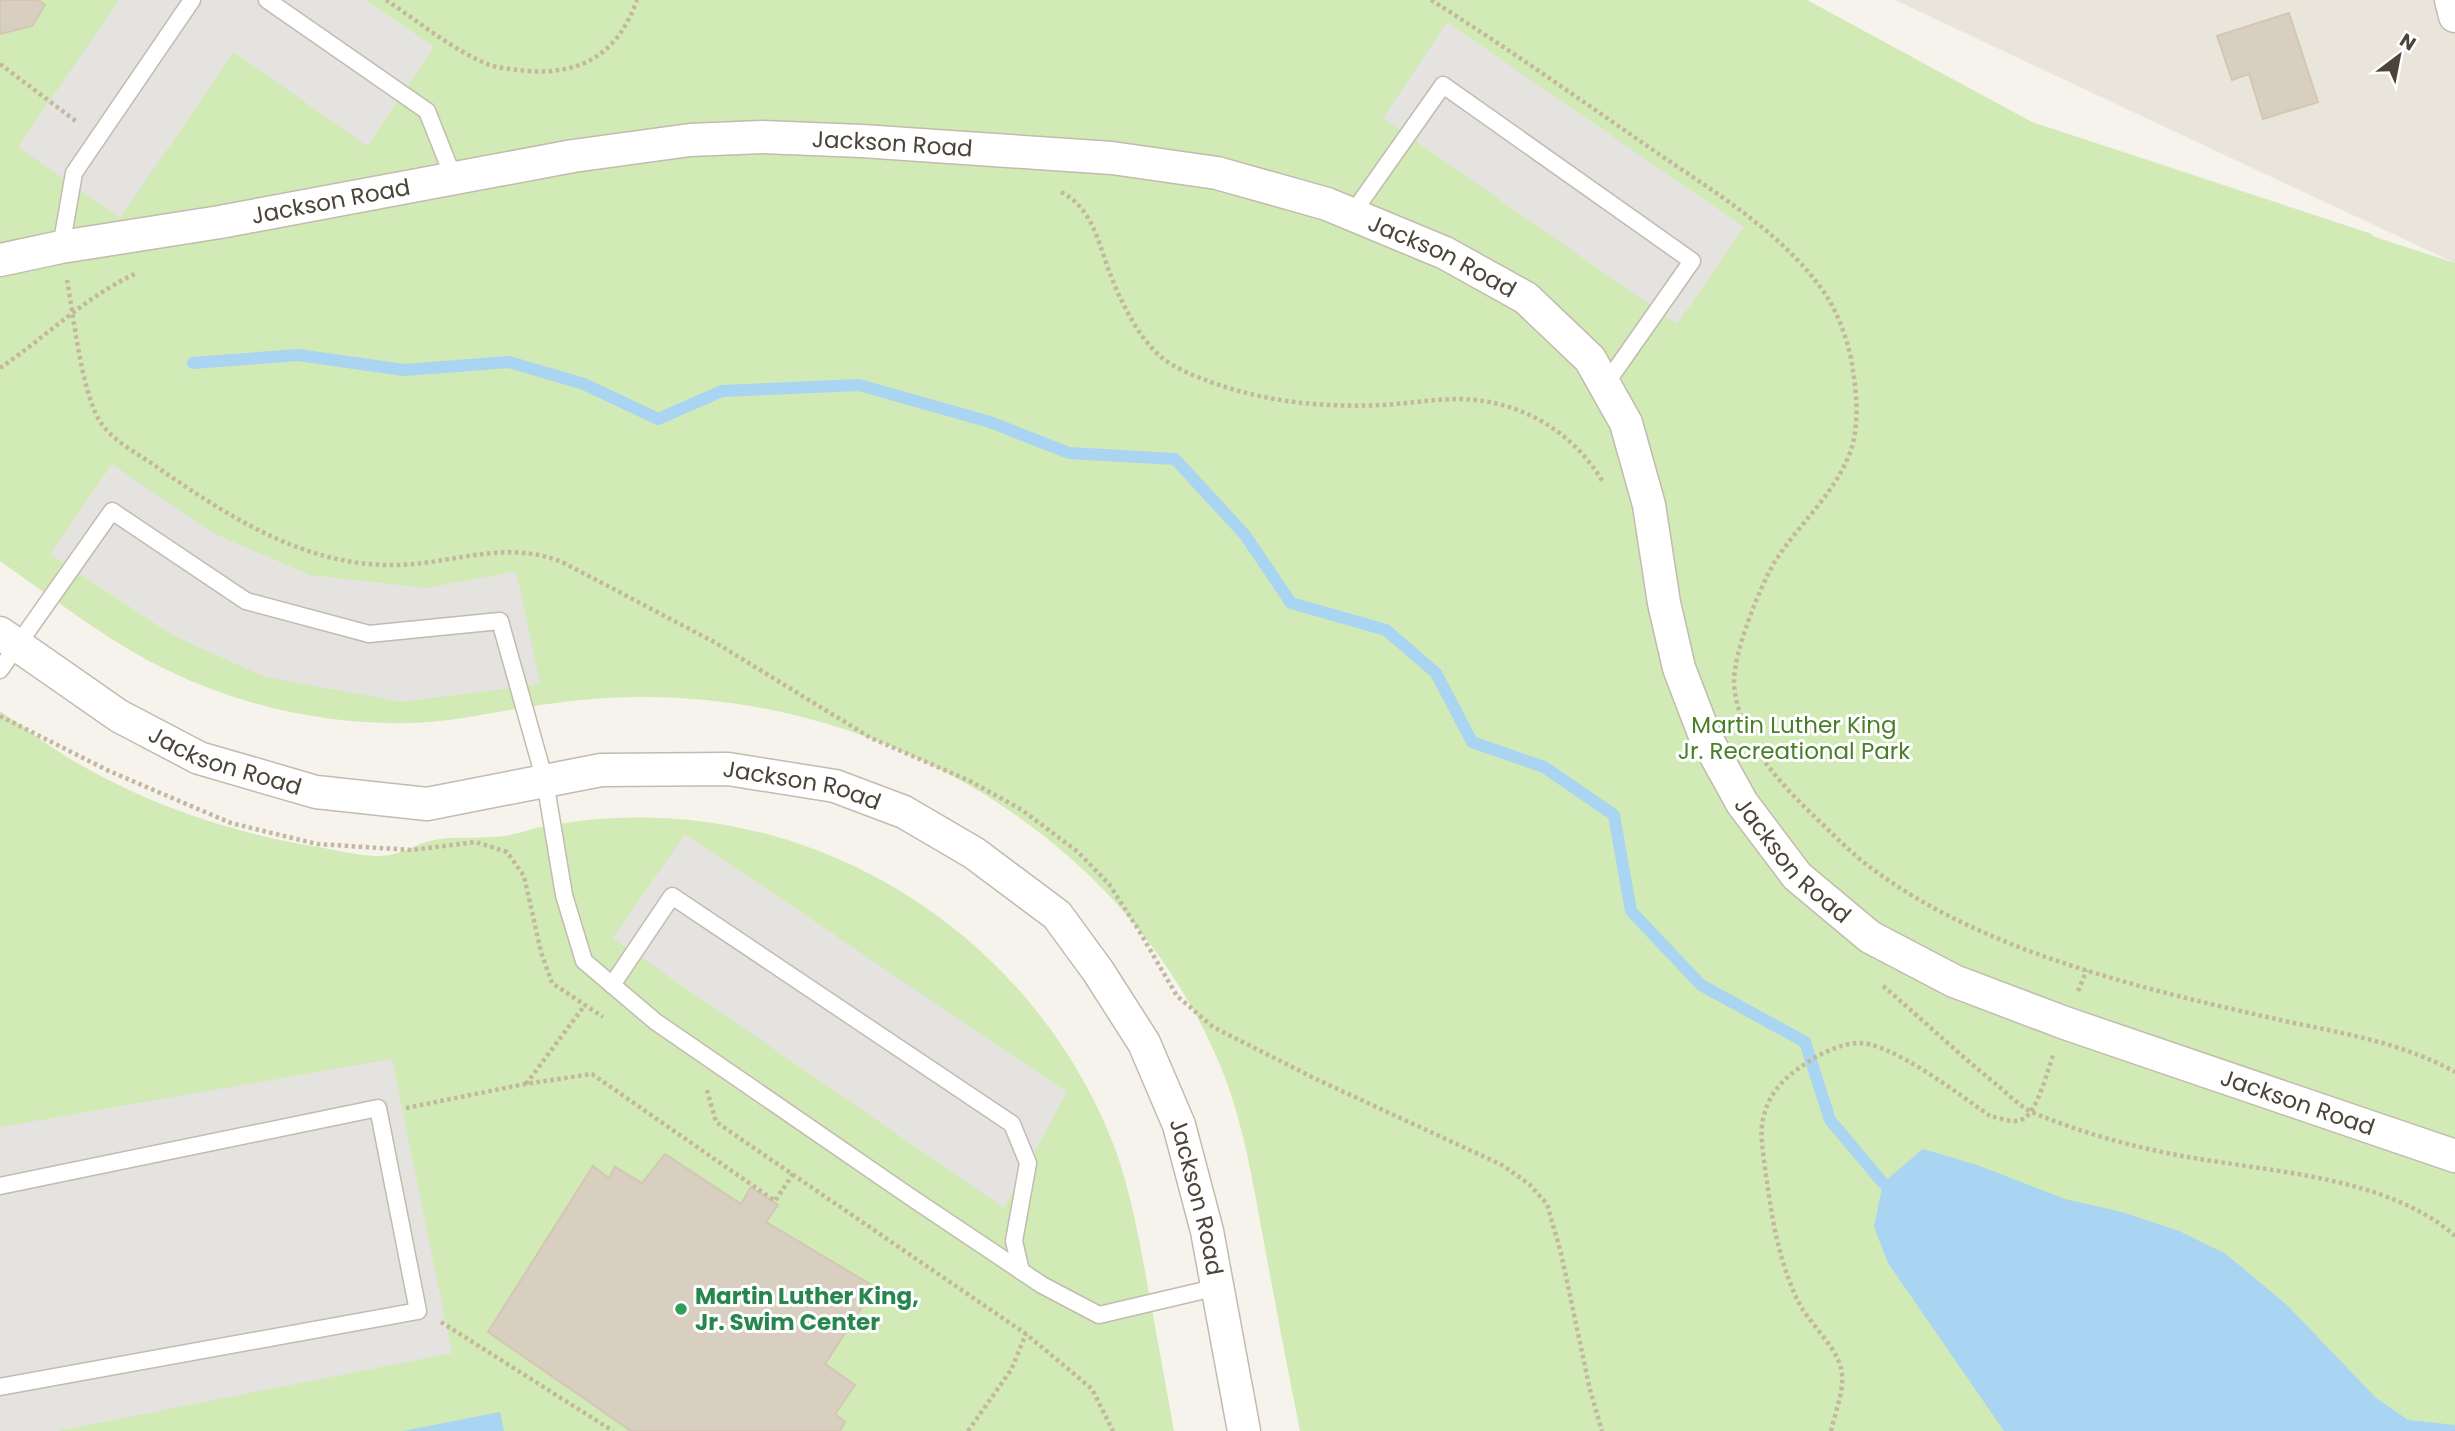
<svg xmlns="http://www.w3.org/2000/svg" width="2455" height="1431" viewBox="0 0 2455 1431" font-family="Poppins,sans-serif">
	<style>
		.residential { fill: #eae5da }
		.green { fill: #d2eab5 }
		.parking { fill: #e5e3e0 }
		.water { fill: #a9d4f2 }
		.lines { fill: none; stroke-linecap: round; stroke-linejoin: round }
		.stream { stroke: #a9d4f2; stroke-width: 12 }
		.building { fill: #d8cfc1; stroke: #d3c7b4; stroke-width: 2 }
		.service-casing { stroke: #c2bbae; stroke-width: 19 }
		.minor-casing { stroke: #c2bbae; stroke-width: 35 }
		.path { stroke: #c4b79f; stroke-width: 4.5; stroke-dasharray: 3.5 3.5; stroke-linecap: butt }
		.service { stroke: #fff; stroke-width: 16 }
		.minor { stroke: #fff; stroke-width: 32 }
		.leisure-dot { fill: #2e9e5b; stroke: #fff; stroke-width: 2.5 }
		.labels { text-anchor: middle; stroke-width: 6; stroke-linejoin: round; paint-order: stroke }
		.street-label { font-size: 23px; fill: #4b4439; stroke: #fff }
		.park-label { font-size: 23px; fill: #4a7f2a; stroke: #fff }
		.leisure-label { font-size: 23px; font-weight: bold; fill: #27864d; stroke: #fff; text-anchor: start }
	</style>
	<rect width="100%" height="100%" fill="#f6f3ec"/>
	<!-- residential -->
	<polygon class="residential" points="1895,0 2455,0 2455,263 2199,143"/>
	<!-- green -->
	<g class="green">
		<path d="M0,0H1807L2032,122L2372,234V236L2455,263V1431H1300C1287,1366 1275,1302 1263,1237C1253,1184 1245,1132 1226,1080C1136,844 888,695 640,697C607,697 574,700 541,705C497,711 454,722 408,723C319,725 228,703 149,661C97,633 49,595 0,561Z"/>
		<path d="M0,711C28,730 56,752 86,768C157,808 237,834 318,847C337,850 370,859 389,855C404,853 418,843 434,840C457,836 482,839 505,836C516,834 526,831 536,828C562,823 589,819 615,818C835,807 1039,945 1116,1151C1131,1194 1139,1238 1147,1282C1156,1332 1165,1381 1174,1431H0Z"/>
	</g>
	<!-- parking -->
	<g class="parking">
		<polygon points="119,0 366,0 434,47 367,146 234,52 120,218 18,147"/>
		<polygon points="1447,22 1744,227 1677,324 1383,118"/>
		<polygon points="112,464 215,534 310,575 426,588 516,571 540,684 402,702 265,677 174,636 50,554"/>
		<polygon points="685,834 1067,1092 1004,1208 613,938"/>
		<polygon points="392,1059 452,1353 58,1431 0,1431 0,1127"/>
	</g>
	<!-- water -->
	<g class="water">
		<polygon points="1923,1149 1977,1165 2065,1199 2122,1212 2179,1231 2226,1254 2287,1305 2376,1398 2408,1420 2455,1425 2455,1431 2004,1431 1888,1263 1874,1227 1883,1183"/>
		<polygon points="500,1412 504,1431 403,1431"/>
	</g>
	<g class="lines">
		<!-- stream -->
		<polyline class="stream" points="193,363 298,355 404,370 509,362 584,384 658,419 722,391 859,385 990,422 1069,453 1175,459 1245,535 1291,603 1386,630 1436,673 1472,742 1544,767 1614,815 1631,911 1701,985 1805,1042 1830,1120 1883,1183"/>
	</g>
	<!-- building -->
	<g class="building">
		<polygon points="0,0 38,0 45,5 32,26 0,34"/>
		<polygon points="2289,13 2318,102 2263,119 2249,74 2232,80 2217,36"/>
		<polygon points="665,1154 741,1204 751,1187 778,1205 766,1222 875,1287 825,1364 855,1385 835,1414 845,1422 840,1431 631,1431 488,1332 593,1166 609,1178 615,1167 642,1183"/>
	</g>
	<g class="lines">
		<defs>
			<g id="service">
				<polyline points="267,0 427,111 454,179"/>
				<polyline points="1352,214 1443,85 1692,261 1605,385"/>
				<polyline points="61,247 74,173 192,0"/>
				<polyline points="0,670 112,511 246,601 369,634 500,621 545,781 564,895 584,961 656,1022 909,1196 1042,1285 1099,1315 1218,1287"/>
				<polyline points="612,985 672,896 1012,1124 1028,1163 1014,1241 1021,1271"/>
				<polyline points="0,1186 378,1108 418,1311 0,1387"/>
			</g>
			<g id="minor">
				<polyline points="2451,0 2455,16"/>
				<path id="s1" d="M0,260L61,247L220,222L573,156L690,140L762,137L862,141L1112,158L1217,173L1327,204L1445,253L1526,298L1590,359L1626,423L1649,505L1664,603L1679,668L1705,736L1742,803L1797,876L1870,937L1954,981L2065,1023L2455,1156"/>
				<path id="s2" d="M0,633L119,716L199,758L316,792L427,804L601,770L728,769L835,786L904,812L974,853L1057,915L1098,971L1144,1043L1179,1125L1207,1231L1244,1431"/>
			</g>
		</defs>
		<!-- service casing -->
		<use href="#service" class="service-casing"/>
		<!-- minor casing -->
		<use href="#minor" class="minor-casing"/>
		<!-- path -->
		<g class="path">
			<path d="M386,0C418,21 450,48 485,63C498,69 513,69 527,71C583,75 618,53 637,0"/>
			<path d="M1431,0C1506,47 1578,98 1650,148C1712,191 1780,230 1824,292C1839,314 1850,346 1853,371C1857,396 1859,425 1851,450C1835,495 1798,524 1774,563C1759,589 1733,654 1734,683C1735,701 1741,718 1748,734"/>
			<polyline points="0,64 77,122"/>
			<path d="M1061,192C1092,208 1098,241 1109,271C1120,300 1137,336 1161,357C1172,366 1189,374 1203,379C1258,401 1321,408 1380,405C1406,404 1432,399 1459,399C1519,400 1572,430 1603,482"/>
			<path d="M67,280C74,318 81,388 99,420C112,441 137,453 157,467C229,517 307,568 399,565C457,563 510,538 566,564L716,643L871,738L970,781L1022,810L1078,852L1109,884L1138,929L1177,996L1213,1027L1316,1079L1502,1165L1529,1184L1547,1204L1561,1253L1590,1390L1602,1431"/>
			<path d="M0,368C46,337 86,296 137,273"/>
			<polyline points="0,716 109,771 231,823 317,844 412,850 476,842 507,852 524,876 541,952 552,983 603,1017"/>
			<path d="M1754,745C1771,774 1795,798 1819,821C1837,838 1854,856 1874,870C1980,949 2131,986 2258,1015C2324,1031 2394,1038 2455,1072"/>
			<path d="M1883,986C1921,1018 1957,1053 1996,1084C2008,1094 2020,1107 2034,1113C2082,1133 2136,1148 2188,1157C2272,1172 2389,1177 2455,1236"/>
			<polyline points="2078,991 2087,970"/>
			<polyline points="526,1084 585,1005"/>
			<polyline points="707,1090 716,1122 1026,1334 1092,1389 1113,1431"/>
			<polyline points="406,1108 525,1084 592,1074 775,1201 793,1174"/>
			<polyline points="441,1322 613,1431"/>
			<polyline points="968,1431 1011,1370 1026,1334"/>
			<path d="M1831,1431C1835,1412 1846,1387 1841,1368C1835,1344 1806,1321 1796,1297C1777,1255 1771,1212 1765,1168C1763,1150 1759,1132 1764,1115C1769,1094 1784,1078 1802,1066C1817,1055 1837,1045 1856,1043C1889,1040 1961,1096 1990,1116C2000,1118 2013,1124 2023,1119C2037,1112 2048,1070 2053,1055"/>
		</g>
		<!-- service -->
		<use href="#service" class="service"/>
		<!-- minor -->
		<use href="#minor" class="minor"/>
	</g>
	<!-- markers -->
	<circle class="leisure-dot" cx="681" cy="1309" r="7"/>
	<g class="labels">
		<!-- street labels -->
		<g class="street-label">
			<text dy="8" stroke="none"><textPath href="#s1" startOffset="903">Jackson Road</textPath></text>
			<text dy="8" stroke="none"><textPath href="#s1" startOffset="336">Jackson Road</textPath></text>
			<text dy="8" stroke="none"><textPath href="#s1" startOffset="1470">Jackson Road</textPath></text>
			<text dy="8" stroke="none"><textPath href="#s2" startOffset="261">Jackson Road</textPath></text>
			<text dy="8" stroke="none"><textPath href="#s2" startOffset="849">Jackson Road</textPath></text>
			<text dy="8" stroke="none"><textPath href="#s1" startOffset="2203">Jackson Road</textPath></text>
			<text dy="8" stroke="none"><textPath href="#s1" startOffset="2772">Jackson Road</textPath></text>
			<text dy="8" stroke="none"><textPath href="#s2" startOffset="1458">Jackson Road</textPath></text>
		</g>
		<!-- park labels -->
		<g class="park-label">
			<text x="1794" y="733">Martin Luther King<tspan x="1794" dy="26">Jr. Recreational Park</tspan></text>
		</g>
		<!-- leisure labels -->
		<g class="leisure-label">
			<text x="695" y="1304">Martin Luther King,<tspan x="695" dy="26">Jr. Swim Center</tspan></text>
		</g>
	</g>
	<!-- north arrow -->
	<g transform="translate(2399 56) rotate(32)" stroke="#ffffff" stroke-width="5" paint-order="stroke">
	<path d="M0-5L12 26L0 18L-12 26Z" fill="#4b4439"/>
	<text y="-10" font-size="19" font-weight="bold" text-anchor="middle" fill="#4b4439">N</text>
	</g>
</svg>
